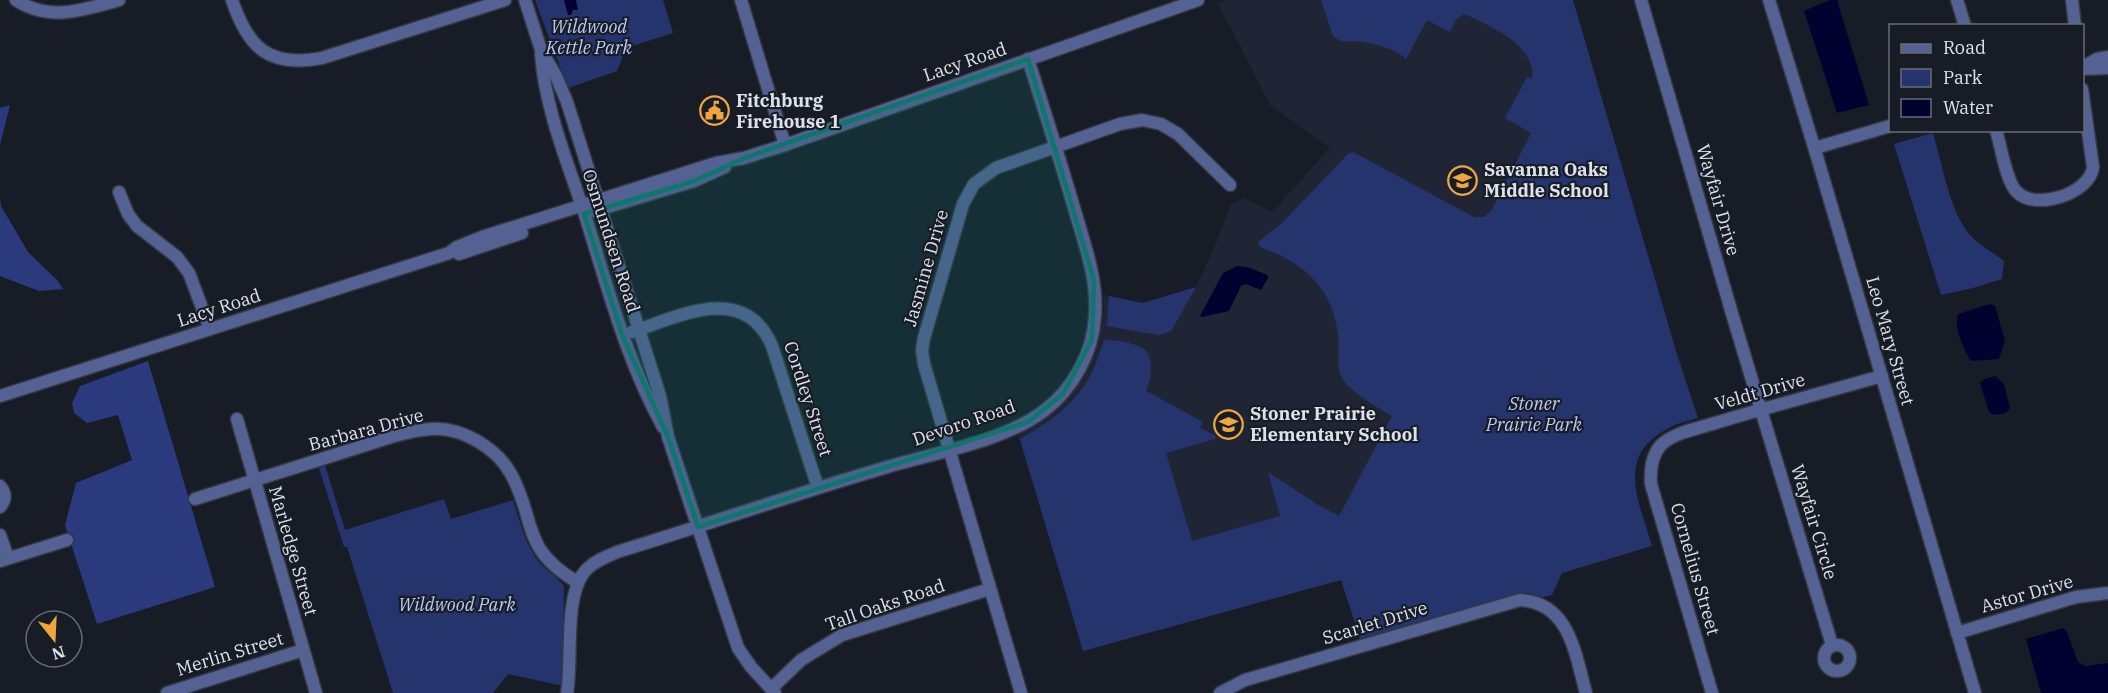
<svg xmlns="http://www.w3.org/2000/svg" width="2108" height="693" viewBox="0 0 2108 693" font-family="'IBM Plex Serif',serif">
	<style>
		.built { fill: #202536 }
		.green { fill: #26346d }
		.forest { fill: #2b3a7d }
		.water { fill: #030130 }
		.lines { fill: none; stroke-linecap: round; stroke-linejoin: round }
		.minor-casing { stroke: #343842; stroke-width: 15 }
		.minor { stroke: #536292; stroke-width: 12 }
		.marked { fill: #0f766e; fill-opacity: 0.2; stroke: #0f766e; stroke-width: 4.5; stroke-linejoin: round }
		.labels { text-anchor: middle; stroke-width: 4.5; stroke-linejoin: round; paint-order: stroke }
		.park-label { font-size: 18px; font-style: italic; fill: #bccaf2; stroke: #181c27 }
		.street-label { font-size: 18px; fill: #dee1e9; stroke: #181c27 }
		.poi-label { font-size: 18px; font-weight: bold; fill: #dee1e9; stroke: #181c27; text-anchor: start }
	</style>
	<rect width="100%" height="100%" fill="#181c27"/>
	<!-- built -->
	<polygon class="built" points="1227,0 1573,0 1455,546 1083,651 1018,435 1030,429 1063,403 1086,372 1099,341 1104,312 1104,295 1143,303 1196,287 1212,253 1231,204 1245,198 1272,212 1330,148 1270,105 1218,3"/>
	<!-- green -->
	<g class="green">
		<polygon points="535,0 663,0 673,33 626,48 617,71 568,88"/>
		<path d="M1321,0H1573L1676,351L1698,418C1688,421 1676,423 1667,429C1615,457 1639,501 1652,546L1562,573L1552,595L1540,598L1528,593L1512,597L1362,645L1341,580L1083,651L1020,439C1048,423 1076,404 1091,374C1097,363 1100,350 1105,339C1116,341 1132,342 1142,348C1156,356 1151,379 1146,391L1203,422L1200,428L1216,436L1215,439L1166,453L1192,541L1280,516L1268,472L1318,505L1339,516L1392,416C1378,408 1347,390 1341,376C1336,364 1340,348 1338,335C1333,288 1303,262 1260,247L1258,242L1283,222L1348,154L1353,152L1474,217H1484L1491,211L1531,133L1505,118L1527,77L1532,79C1536,45 1493,28 1467,15H1462L1455,21L1450,32L1427,20L1406,59C1394,47 1358,38 1342,42L1333,36Z"/>
		<path d="M1933,133C1942,164 1950,212 1970,235C1980,246 1993,252 2004,261L2002,279L1973,288L1941,295L1894,144Z"/>
		<polygon points="1196,287 1171,331 1159,335 1107,326 1109,296 1143,303"/>
		<path d="M325,465L345,530L444,499L451,519L513,500C520,521 525,545 540,563C547,571 558,577 564,586L563,686L508,674L493,693H393L347,547H344L319,468Z"/>
	</g>
	<!-- forest -->
	<g class="forest">
		<polygon points="10,105 0,145 0,108"/>
		<polygon points="0,199 1,206 28,252 57,280 63,289 39,291 0,276"/>
		<polygon points="148,361 215,587 97,624 65,525 76,483 132,460 118,415 87,423 74,413 72,403 80,386"/>
	</g>
	<!-- water -->
	<g class="water">
		<polygon points="564,0 576,0 578,10 573,10 571,15 568,15"/>
		<polygon points="1830,0 1837,0 1869,105 1837,113 1804,11"/>
		<polygon points="1237,266 1248,267 1267,275 1268,278 1261,290 1246,284 1241,286 1229,311 1202,317 1200,316 1223,273"/>
		<path d="M1990,304L1995,306L2005,341L1999,359L1971,361C1964,351 1953,326 1958,314Z"/>
		<polygon points="1995,376 2004,384 2010,408 2006,413 1994,415 1989,412 1980,383 1984,379"/>
		<polygon points="2063,628 2067,632 2078,662 2085,666 2108,663 2108,693 2041,693 2026,639"/>
	</g>
	<g class="lines">
		<defs>
			<g id="minor">
				<path d="M16,0C49,22 84,10 119,0"/>
				<path d="M232,0C248,48 269,68 322,58L505,0"/>
				<polyline points="525,0 541,50 556,76 567,102 660,396 668,437 738,648 751,667 775,693"/>
				<polyline points="741,0 785,145"/>
				<polyline points="1641,0 1733,317 1832,645"/>
				<polyline points="1769,0 1815,150 1975,693"/>
				<polyline points="1957,0 1965,26"/>
				<polyline points="2072,0 2075,26"/>
				<path d="M541,54C545,108 567,161 584,212C607,285 626,360 663,427"/>
				<polyline points="2082,68 2097,59 2108,57"/>
				<polyline points="2082,69 2108,68"/>
				<path d="M1996,130C2001,146 2006,182 2017,192C2035,211 2090,194 2093,167L2082,89"/>
				<polyline points="1815,148 1890,126"/>
				<polyline points="119,192 128,214 137,226 177,257 189,273 210,329"/>
				<polyline points="594,211 694,181 725,167"/>
				<polyline points="459,254 522,233"/>
				<path d="M632,332C679,316 745,282 772,346L818,488"/>
				<polyline points="0,396 449,253 457,247 482,237 716,163 744,158 785,145 1198,0"/>
				<polyline points="237,419 316,693"/>
				<path d="M0,486C6,493 6,500 0,507"/>
				<path d="M195,499C246,483 297,467 347,451C374,443 403,431 431,429C461,427 496,447 511,474C537,522 520,548 577,582"/>
				<polyline points="0,535 8,558"/>
				<polyline points="0,561 67,540"/>
				<polyline points="1957,633 2076,597 2108,593"/>
				<circle cx="1837" cy="658" r="13"/>
				<polyline points="771,689 801,660 842,635 990,589"/>
				<polyline points="167,693 303,650"/>
				<path d="M567,693C573,659 563,593 587,569C596,560 608,556 620,551C708,524 795,494 884,468C933,453 1004,442 1045,410C1073,389 1093,352 1095,317C1098,280 1085,246 1075,211C1060,160 1044,109 1028,59"/>
				<polyline points="1021,693 924,364 922,350 924,338 963,204 974,184 996,168 1120,124 1142,120 1161,124 1178,134 1230,185"/>
				<path d="M1220,693L1245,680L1520,600C1570,603 1575,654 1586,693"/>
				<path d="M1712,693L1651,484C1650,470 1651,456 1661,445C1673,433 1696,429 1712,424C1768,407 1825,392 1882,376"/>
			</g>
		</defs>
		<!-- minor casing -->
		<use href="#minor" class="minor-casing"/>
		<!-- minor -->
		<use href="#minor" class="minor"/>
	</g>
	<!-- marked area -->
	<path class="marked" d="M1028,59L1094,280L1092,340L1063,394L1028,422L698,527L668,437L622,335L584,214L694,181L744,158Z"/>
	<!-- icons -->
	<defs>
		<symbol id="civic-ring" viewBox="-11 -11 22 22"><circle r="9.5" fill="#181c27" stroke="#f0a63f" stroke-width="1.5"/><path d="M-.6-6.5H3V-4.5H.6V-3L4-1V1h2V6H-6V1h2V-1L-.6-3ZM-1.2 2.5V6h2.4V2.5Z" fill="#f0a63f"/></symbol>
		<symbol id="school-ring" viewBox="-11 -11 22 22"><circle r="9.5" fill="#181c27" stroke="#f0a63f" stroke-width="1.5"/><path d="M0-5L7-2L0 1L-7-2ZM-4 1L0 2.5L4 1V4Q0 6-4 4Z" fill="#f0a63f"/></symbol>
	</defs>
	<g fill-rule="evenodd">
		<use href="#civic-ring" x="698" y="94" width="33" height="33"/>
		<use href="#school-ring" x="1446" y="164" width="33" height="33"/>
		<use href="#school-ring" x="1212" y="408" width="33" height="33"/>
	</g>
	<g class="labels">
		<!-- park labels -->
		<g class="park-label">
			<text x="589" y="33">Wildwood<tspan x="589" dy="21">Kettle Park</tspan></text>
			<text x="1534" y="410">Stoner<tspan x="1534" dy="21">Prairie Park</tspan></text>
			<text x="457" y="611">Wildwood Park</text>
		</g>
		<!-- street labels -->
		<g class="street-label">
			<text transform="translate(965 62) rotate(-19)" y="6">Lacy Road</text>
			<text transform="translate(1718 200) rotate(74)" y="6">Wayfair Drive</text>
			<text transform="translate(611 241) rotate(72)" y="6">Osmundsen Road</text>
			<text transform="translate(926 268) rotate(-74)" y="6">Jasmine Drive</text>
			<text transform="translate(219 308) rotate(-18)" y="6">Lacy Road</text>
			<text transform="translate(1890 341) rotate(74)" y="6">Leo Mary Street</text>
			<text transform="translate(1760 392) rotate(-16)" y="6">Veldt Drive</text>
			<text transform="translate(808 399) rotate(72)" y="6">Cordley Street</text>
			<text transform="translate(964 423) rotate(-19)" y="6">Devoro Road</text>
			<text transform="translate(366 430) rotate(-15)" y="6">Barbara Drive</text>
			<text transform="translate(1814 522) rotate(73)" y="6">Wayfair Circle</text>
			<text transform="translate(293 551) rotate(74)" y="6">Marledge Street</text>
			<text transform="translate(1695 569) rotate(74)" y="6">Cornelius Street</text>
			<text transform="translate(2027 594) rotate(-16)" y="6">Astor Drive</text>
			<text transform="translate(885 605) rotate(-19)" y="6">Tall Oaks Road</text>
			<text transform="translate(1375 623) rotate(-17)" y="6">Scarlet Drive</text>
			<text transform="translate(230 654) rotate(-17)" y="6">Merlin Street</text>
		</g>
		<!-- poi labels -->
		<g class="poi-label">
			<text x="736" y="107">Fitchburg<tspan x="736" dy="21">Firehouse 1</tspan></text>
			<text x="1484" y="176">Savanna Oaks<tspan x="1484" dy="21">Middle School</tspan></text>
			<text x="1250" y="420">Stoner Prairie<tspan x="1250" dy="21">Elementary School</tspan></text>
		</g>
	</g>
	<!-- legend -->
	<rect x="1889" y="24" width="195" height="108" fill="#181c27" stroke="#676b75" stroke-width="1.5"/>
	<rect x="1901" y="44" width="30" height="9" fill="#536292" stroke="#676b75" stroke-width="1.5"/>
	<text x="1943" y="54" font-size="18" fill="#dee1e9">Road</text>
	<rect x="1901" y="69" width="30" height="18" fill="#26346d" stroke="#676b75" stroke-width="1.5"/>
	<text x="1943" y="84" font-size="18" fill="#dee1e9">Park</text>
	<rect x="1901" y="99" width="30" height="18" fill="#030130" stroke="#676b75" stroke-width="1.5"/>
	<text x="1943" y="114" font-size="18" fill="#dee1e9">Water</text>
	<!-- north arrow -->
	<g transform="translate(54 639) rotate(162)"><circle r="28" fill="#181c27" stroke="#676b75" stroke-width="1.5"/>
	<path d="M0-4.5L10 22L0 15L-10 22Z" fill="#f0a63f"/>
	<text y="-9" font-size="16" font-weight="bold" text-anchor="middle" fill="#dee1e9">N</text>
	</g>
</svg>
